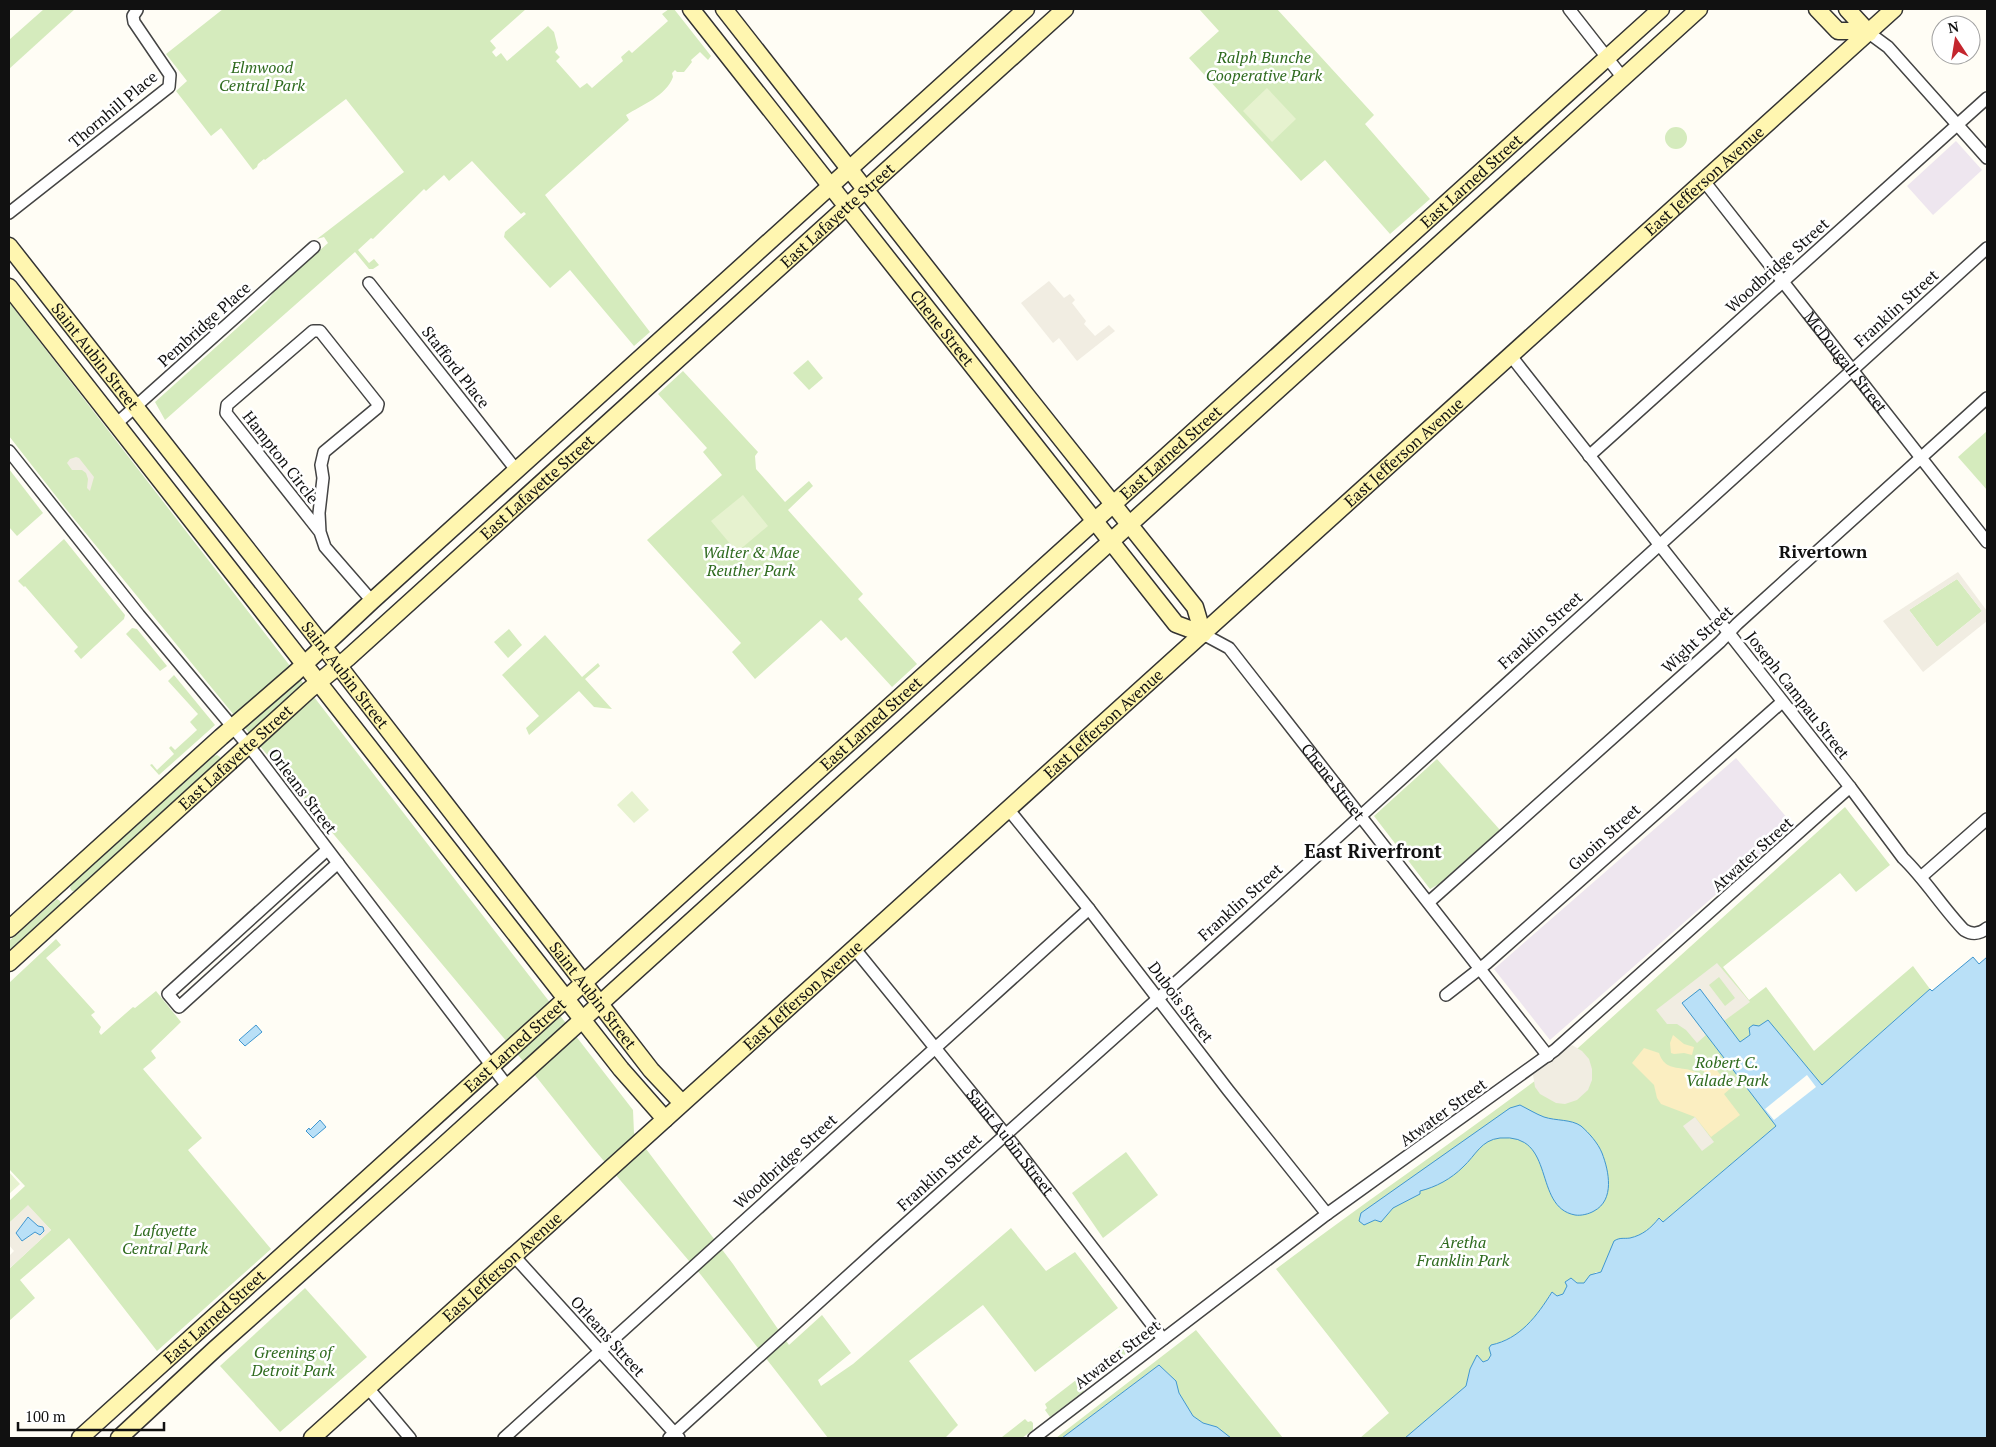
<svg xmlns="http://www.w3.org/2000/svg" width="1996" height="1447" viewBox="0 0 1996 1447" font-family="'PT Serif',serif">
	<style>
		.industrial { fill: #eee6ef }
		.green { fill: #d5ebbd }
		.sand { fill: #fbeec1 }
		.pitch { fill: #e6f2cf }
		.plaza { fill: #f1ede2; fill-rule: evenodd }
		.water { fill: #b9e0f7; stroke: #3f96cf }
		.pier { fill: #fffdf5 }
		.lines { fill: none; stroke-linecap: round; stroke-linejoin: round }
		.street-casing { stroke: #444; stroke-width: 14 }
		.secondary-casing { stroke: #333; stroke-width: 19 }
		.street { stroke: #fff; stroke-width: 11 }
		.secondary { stroke: #fff6b0; stroke-width: 16 }
		.labels { text-anchor: middle; stroke-width: 5; stroke-linejoin: round; paint-order: stroke }
		.park-label { font-size: 16px; font-style: italic; fill: #2f6b1f; stroke: #fff }
		.street-label { font-size: 16px; fill: #111; stroke: #fff }
		.neighbourhood-label { font-size: 18px; font-weight: bold; fill: #111; stroke: #fff }
		.quarter-label { font-size: 19px; font-weight: bold; fill: #111; stroke: #fff }
	</style>
	<rect width="100%" height="100%" fill="#fffdf5"/>
	<!-- industrial -->
	<g class="industrial">
		<polygon points="1956,141 1982,170 1933,215 1907,186"/>
		<polygon points="1736,758 1794,826 1550,1040 1494,969"/>
	</g>
	<!-- green -->
	<g class="green">
		<polygon points="44,9 75,9 9,69 9,40"/>
		<path d="M223,9H526L490,41L496,48L492,52L496,57L501,53L507,61L548,26L554,32L558,48L555,52L560,57L556,61L580,88L587,83L592,88L623,61L621,57L629,50L632,53L668,21L662,14L669,9H674L711,56L708,60L700,52L691,60L692,62L684,72H677L675,70L672,73L673,77C666,96 642,105 626,115L629,120L545,195L650,332L634,346L570,270L550,288L504,237L505,232L526,214L524,212L521,214L472,161L449,181L444,175L426,191L424,189L373,239L371,238L358,250L369,263L374,259L379,265L373,269H369L355,252L165,420L155,402L267,301L276,289L328,243L324,237L317,239L404,172L346,99L265,160L264,159L258,164L257,167L253,170L221,128L211,136L176,91L187,81L166,54Z"/>
		<polygon points="1199,9 1277,9 1374,115 1365,124 1430,199 1390,234 1325,160 1301,181 1189,58 1219,31"/>
		<circle cx="1676" cy="138" r="11"/>
		<polygon points="9,302 633,1110 634,1133 733,1264 789,1345 822,1315 851,1353 818,1380 821,1386 853,1364 1011,1228 1046,1271 1075,1252 1118,1308 1035,1372 983,1305 909,1361 958,1425 945,1438 828,1438 701,1275 592,1147 538,1079 229,709 66,509 9,436"/>
		<polygon points="808,360 823,378 809,390 793,373"/>
		<polygon points="683,371 758,452 755,456 756,469 785,502 809,481 813,486 788,510 863,594 858,599 917,664 892,687 846,637 841,641 821,620 755,679 732,652 741,643 647,540 722,475 703,452 707,448 658,394"/>
		<polygon points="1987,431 1987,490 1958,457"/>
		<polygon points="9,469 43,513 17,536 9,527"/>
		<polygon points="64,539 125,615 124,619 81,659 74,651 78,647 25,586 24,587 18,581"/>
		<polygon points="1957,579 1982,611 1937,647 1909,610"/>
		<polygon points="132,628 137,629 167,666 160,671 126,634"/>
		<polygon points="509,629 522,645 508,658 494,642"/>
		<polygon points="545,635 582,677 598,663 600,666 585,679 612,709 594,707 579,691 529,735 526,728 539,716 502,675"/>
		<polygon points="174,675 215,725 159,775 150,765 152,764 157,770 174,754 169,748 171,746 175,750 197,730 190,722 198,714 168,681"/>
		<polygon points="217,755 220,757 220,762 77,892 72,891 70,888 72,884 214,756"/>
		<polygon points="1437,759 1500,830 1439,884 1430,889 1374,816"/>
		<path d="M1845,807L1890,865L1856,892L1840,873L1723,967L1749,1000L1766,987L1814,1051L1913,966L1930,989L1777,1125L1663,1222L1659,1218C1650,1229 1638,1240 1622,1238C1607,1250 1609,1256 1601,1272H1596L1584,1283H1577L1571,1278L1563,1294L1557,1296L1552,1292C1537,1317 1520,1339 1491,1345C1491,1354 1492,1359 1483,1362L1477,1356L1470,1369L1466,1386L1405,1438H1360L1389,1413L1276,1269C1375,1194 1479,1125 1578,1048Z"/>
		<polygon points="57,899 60,901 61,904 9,953 9,941"/>
		<polygon points="56,939 61,945 46,958 95,1012 91,1015 101,1027 99,1032 101,1035 133,1007 135,1008 156,991 181,1022 151,1051 156,1058 143,1069 202,1138 188,1150 271,1249 157,1351 69,1238 20,1280 35,1298 9,1321 9,1269 51,1230 28,1206 9,1223 9,1201 25,1186 9,1169 9,983"/>
		<polygon points="1126,1152 1158,1195 1103,1238 1072,1193"/>
		<polygon points="305,1288 367,1357 280,1432 220,1366"/>
		<polygon points="1196,1330 1283,1438 1231,1438 1217,1427 1203,1423 1193,1416 1179,1393 1176,1381 1159,1365 1062,1438 1056,1438"/>
		<polygon points="1137,1333 1144,1340 1081,1388 1084,1391 1050,1417 1045,1410 1047,1408 1045,1404"/>
		<polygon points="1025,1419 1028,1422 1031,1421 1033,1423 1033,1430 1022,1438 1003,1438 1002,1437"/>
	</g>
	<!-- sand -->
	<g class="sand">
		<polygon points="1673,1035 1684,1044 1694,1047 1692,1055 1684,1053 1674,1054 1671,1053 1670,1043"/>
		<path d="M1644,1048L1659,1053C1664,1067 1672,1067 1685,1069C1693,1070 1702,1075 1709,1079L1699,1064L1707,1058L1731,1088L1724,1094L1740,1115L1711,1137L1695,1117L1661,1104L1657,1098L1654,1085L1632,1063Z"/>
	</g>
	<!-- pitch -->
	<g class="pitch">
		<polygon points="1267,88 1296,119 1272,142 1243,111"/>
		<polygon points="743,495 768,526 737,552 711,521"/>
		<polygon points="632,791 649,810 634,823 617,805"/>
		<polygon points="9,1172 20,1184 9,1194"/>
	</g>
	<!-- plaza -->
	<g class="plaza">
		<polygon points="1049,281 1064,298 1070,294 1075,300 1072,303 1086,321 1084,324 1095,336 1109,325 1115,331 1077,361 1059,338 1053,343 1021,303"/>
		<polygon points="76,457 79,458 94,477 90,491 87,488 88,479 86,473 82,470 72,470 67,463 70,459"/>
		<path d="M1958,572L1987,611V621L1923,672L1883,621ZM1957,579L1982,611L1937,647L1909,610Z"/>
		<path d="M1717,963L1750,1002L1724,1021L1699,989L1682,1003L1706,1035L1697,1043L1686,1030L1677,1024H1667L1656,1010ZM1719,977L1735,998L1725,1006L1709,985Z"/>
		<polygon points="1572,1045 1582,1051 1589,1059 1592,1069 1592,1080 1588,1090 1577,1100 1565,1104 1556,1103 1540,1094 1535,1087 1533,1075"/>
		<polygon points="1695,1117 1714,1142 1702,1151 1683,1126"/>
		<path d="M28,1205L51,1230L9,1269V1256L14,1251L9,1245V1223ZM28,1217L38,1226L35,1232L22,1241L16,1233Z"/>
	</g>
	<!-- water -->
	<g class="water">
		<path d="M1973,957L1979,964L1987,957V1438H1405L1466,1386L1470,1369L1477,1355L1483,1362L1488,1360L1491,1355L1489,1348L1491,1345C1520,1339 1537,1316 1552,1292L1557,1296L1563,1294L1567,1286L1565,1282L1571,1278L1577,1283H1584L1590,1275L1601,1272L1614,1241C1620,1237 1624,1239 1630,1238C1643,1235 1651,1228 1659,1218L1663,1222L1776,1126L1682,1003L1700,989L1740,1042L1750,1035L1749,1028L1753,1025L1759,1026L1768,1020L1822,1085L1930,989L1932,991Z"/>
		<polygon points="256,1025 262,1032 245,1046 239,1040"/>
		<path d="M1520,1105C1528,1109 1536,1114 1544,1117C1556,1121 1571,1119 1581,1126C1589,1133 1598,1143 1602,1153C1609,1171 1615,1200 1594,1211C1589,1214 1581,1216 1575,1215C1532,1207 1557,1133 1500,1138C1481,1140 1476,1155 1463,1167C1451,1179 1436,1187 1420,1191V1194L1393,1208L1381,1222L1375,1220L1364,1225L1359,1221L1361,1213L1510,1108Z"/>
		<polygon points="320,1120 326,1127 313,1138 306,1131 309,1128 310,1130"/>
		<polygon points="28,1217 38,1226 43,1227 44,1231 40,1235 35,1232 22,1241 16,1233"/>
		<polygon points="1159,1365 1176,1381 1179,1393 1193,1416 1203,1423 1217,1427 1231,1438 1062,1438"/>
	</g>
	<!-- pier -->
	<polygon class="pier" points="1807,1075 1816,1087 1774,1120 1765,1109"/>
	<g class="lines">
		<defs>
			<g id="street">
				<polyline points="1569,9 1623,78"/>
				<polyline points="1869,33 1888,47 1987,158"/>
				<path id="s1" d="M1704,181L1987,542"/>
				<polyline points="9,213 169,87 170,75 134,22 133,16 137,10"/>
				<polyline points="369,283 517,471"/>
				<path d="M1511,356L1850,787L1903,858C1925,879 1942,907 1964,930C1972,935 1980,934 1987,928"/>
				<polyline points="116,424 314,247"/>
				<polyline points="9,451 139,615 256,755 507,1086"/>
				<polyline points="1589,456 1987,98"/>
				<polyline points="320,532 226,413 227,405 313,331 320,331 378,404 377,408 324,452 321,465 323,478 319,513 320,532 325,547 372,601"/>
				<path id="s2" d="M1203,634L1229,648L1548,1056"/>
				<polyline points="1009,810 1089,909 1228,1090 1327,1214"/>
				<polyline points="327,850 168,994 179,1007 338,863"/>
				<polyline points="1921,877 1987,819"/>
				<polyline points="1429,902 1720,642 1737,624 1987,398"/>
				<path id="s3" d="M854,948L1005,1134L1163,1339"/>
				<polyline points="1446,995 1487,963 1782,702"/>
				<polyline points="514,1256 679,1438"/>
				<polyline points="368,1388 410,1438"/>
				<polyline points="504,1438 1089,909"/>
				<polyline points="669,1438 882,1245 1246,920 1987,248"/>
				<polyline points="1034,1438 1327,1214 1555,1050 1850,787"/>
			</g>
			<g id="secondary">
				<path id="s4" d="M691,9L1176,624L1203,634"/>
				<polyline points="724,9 1027,396 1195,607 1203,634"/>
				<polyline points="1817,9 1838,31 1854,31 1861,33 1869,33 1847,9"/>
				<path id="s5" d="M9,246L338,665L651,1070L682,1103"/>
				<polyline points="9,287 621,1069 665,1119"/>
				<polyline points="9,929 221,737 295,673 372,601 1026,9"/>
				<path id="s6" d="M9,963L309,690L348,658L1065,9"/>
				<path id="s7" d="M80,1438L1661,9"/>
				<polyline points="119,1438 215,1349 435,1153 1699,9"/>
				<path id="s8" d="M312,1438L1894,9"/>
			</g>
		</defs>
		<!-- street casing -->
		<use href="#street" class="street-casing"/>
		<!-- secondary casing -->
		<use href="#secondary" class="secondary-casing"/>
		<!-- street -->
		<use href="#street" class="street"/>
		<!-- secondary -->
		<use href="#secondary" class="secondary"/>
	</g>
	<g class="labels">
		<!-- park labels -->
		<g class="park-label">
			<text x="1264" y="63">Ralph Bunche<tspan x="1264" dy="18">Cooperative Park</tspan></text>
			<text x="262" y="73">Elmwood<tspan x="262" dy="18">Central Park</tspan></text>
			<text x="751" y="558">Walter &amp; Mae<tspan x="751" dy="18">Reuther Park</tspan></text>
			<text x="1727" y="1068">Robert C.<tspan x="1727" dy="18">Valade Park</tspan></text>
			<text x="165" y="1236">Lafayette<tspan x="165" dy="18">Central Park</tspan></text>
			<text x="1463" y="1248">Aretha<tspan x="1463" dy="18">Franklin Park</tspan></text>
			<text x="293" y="1358">Greening of<tspan x="293" dy="18">Detroit Park</tspan></text>
		</g>
		<!-- street labels -->
		<g class="street-label">
			<text transform="translate(113 109) rotate(-40)" y="6">Thornhill Place</text>
			<text dy="6" stroke="none"><textPath href="#s7" startOffset="1875">East Larned Street</textPath></text>
			<text dy="6" stroke="none"><textPath href="#s8" startOffset="1876">East Jefferson Avenue</textPath></text>
			<text dy="6" stroke="none"><textPath href="#s6" startOffset="1116">East Lafayette Street</textPath></text>
			<text transform="translate(1777 265) rotate(-42)" y="6">Woodbridge Street</text>
			<text transform="translate(1896 308) rotate(-42)" y="6">Franklin Street</text>
			<text transform="translate(204 324) rotate(-42)" y="6">Pembridge Place</text>
			<text dy="6" stroke="none"><textPath href="#s4" startOffset="406">Chene Street</textPath></text>
			<text dy="6" stroke="none"><textPath href="#s5" startOffset="140">Saint Aubin Street</textPath></text>
			<text dy="6" stroke="none"><textPath href="#s1" startOffset="230">McDougall Street</textPath></text>
			<text transform="translate(456 367) rotate(52)" y="6">Stafford Place</text>
			<text dy="6" stroke="none"><textPath href="#s7" startOffset="1470">East Larned Street</textPath></text>
			<text dy="6" stroke="none"><textPath href="#s8" startOffset="1471">East Jefferson Avenue</textPath></text>
			<text transform="translate(281 457) rotate(52)" y="6">Hampton Circle</text>
			<text dy="6" stroke="none"><textPath href="#s6" startOffset="711">East Lafayette Street</textPath></text>
			<text transform="translate(1540 630) rotate(-42)" y="6">Franklin Street</text>
			<text transform="translate(1697 639) rotate(-43)" y="6">Wight Street</text>
			<text dy="6" stroke="none"><textPath href="#s5" startOffset="545">Saint Aubin Street</textPath></text>
			<text transform="translate(1798 695) rotate(52)" y="6">Joseph Campau Street</text>
			<text dy="6" stroke="none"><textPath href="#s7" startOffset="1066">East Larned Street</textPath></text>
			<text dy="6" stroke="none"><textPath href="#s8" startOffset="1066">East Jefferson Avenue</textPath></text>
			<text dy="6" stroke="none"><textPath href="#s6" startOffset="306">East Lafayette Street</textPath></text>
			<text dy="6" stroke="none"><textPath href="#s2" startOffset="199">Chene Street</textPath></text>
			<text transform="translate(303 791) rotate(53)" y="6">Orleans Street</text>
			<text transform="translate(1604 837) rotate(-42)" y="6">Guoin Street</text>
			<text transform="translate(1752 854) rotate(-42)" y="6">Atwater Street</text>
			<text transform="translate(1240 902) rotate(-42)" y="6">Franklin Street</text>
			<text dy="6" stroke="none"><textPath href="#s5" startOffset="950">Saint Aubin Street</textPath></text>
			<text dy="6" stroke="none"><textPath href="#s8" startOffset="661">East Jefferson Avenue</textPath></text>
			<text transform="translate(1181 1002) rotate(53)" y="6">Dubois Street</text>
			<text dy="6" stroke="none"><textPath href="#s7" startOffset="586">East Larned Street</textPath></text>
			<text transform="translate(1443 1112) rotate(-36)" y="6">Atwater Street</text>
			<text dy="6" stroke="none"><textPath href="#s3" startOffset="249">Saint Aubin Street</textPath></text>
			<text transform="translate(785 1161) rotate(-42)" y="6">Woodbridge Street</text>
			<text transform="translate(939 1172) rotate(-42)" y="6">Franklin Street</text>
			<text dy="6" stroke="none"><textPath href="#s8" startOffset="256">East Jefferson Avenue</textPath></text>
			<text dy="6" stroke="none"><textPath href="#s7" startOffset="181">East Larned Street</textPath></text>
			<text transform="translate(608 1336) rotate(48)" y="6">Orleans Street</text>
			<text transform="translate(1117 1354) rotate(-37)" y="6">Atwater Street</text>
		</g>
		<!-- neighbourhood labels -->
		<g class="neighbourhood-label">
			<text x="1823" y="558">Rivertown</text>
		</g>
		<!-- quarter labels -->
		<g class="quarter-label">
			<text x="1373" y="858">East Riverfront</text>
		</g>
	</g>
	<!-- border -->
	<rect width="1996" height="1447" fill="none" stroke="#111111" stroke-width="20"/>
	<!-- north arrow -->
	<g transform="translate(1956 40) rotate(348)"><circle r="24" fill="#ffffff" stroke="#a0a0a0"/>
	<path d="M0-4L9 19L0 12L-9 19Z" fill="#c4262e"/>
	<text y="-8" font-size="14" font-weight="bold" text-anchor="middle" fill="#111111">N</text>
	</g>
	<!-- scale -->
	<path d="M18 1422v8h146v-8" fill="none" stroke="#111111" stroke-width="2.5"/>
	<text x="25" y="1422" font-size="15" fill="#111111" stroke="#ffffff" stroke-width="4" paint-order="stroke">100 m</text>
</svg>
